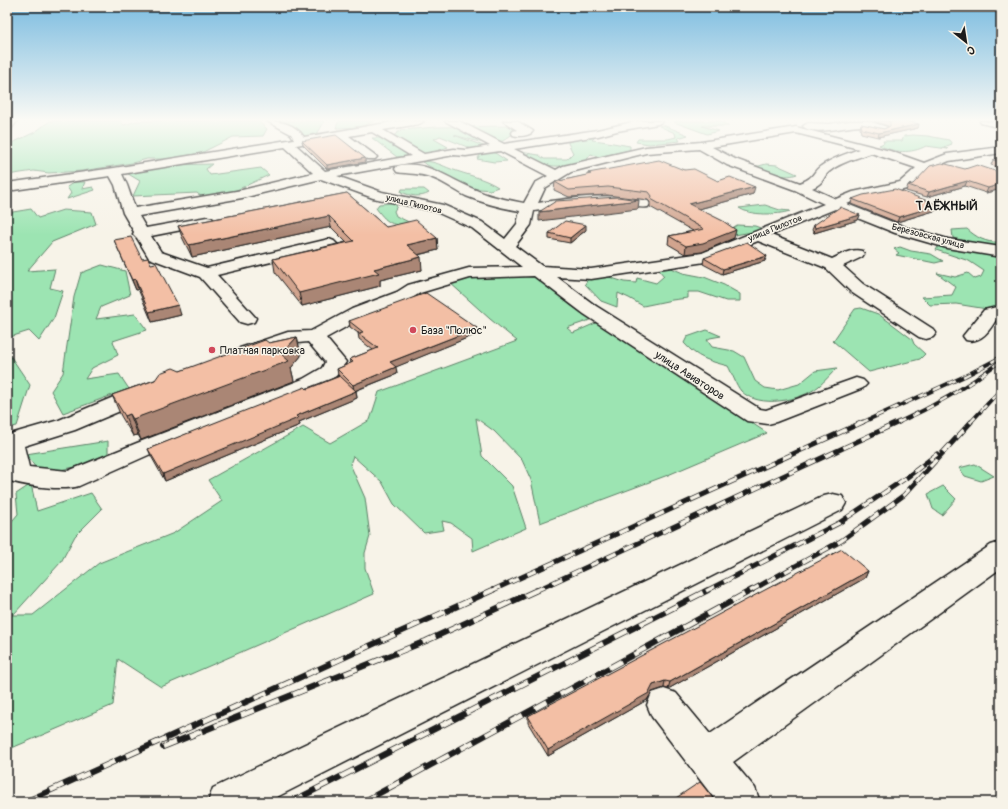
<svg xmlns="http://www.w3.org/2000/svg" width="1008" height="809" viewBox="0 0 1008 809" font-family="Pangolin,sans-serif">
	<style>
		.green { fill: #9ce4b2; stroke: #5c8067 }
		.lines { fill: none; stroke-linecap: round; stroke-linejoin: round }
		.minor-casing { stroke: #1c1c1c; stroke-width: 3 }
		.major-casing { stroke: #1c1c1c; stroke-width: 3 }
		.minor { fill: #f7f3e8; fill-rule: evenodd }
		.major { fill: #f8deab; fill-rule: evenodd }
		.rail-far2-casing { stroke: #1c1c1c; stroke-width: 4 }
		.rail-far1-casing { stroke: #1c1c1c; stroke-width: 5 }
		.rail-casing { stroke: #1c1c1c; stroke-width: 6 }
		.rail-far2 { stroke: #f7f3e8; stroke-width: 2.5; stroke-dasharray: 8; stroke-linecap: butt }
		.rail-far1 { stroke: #f7f3e8; stroke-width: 3.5; stroke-dasharray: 10; stroke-linecap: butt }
		.rail { stroke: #f7f3e8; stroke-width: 4.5; stroke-dasharray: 14; stroke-linecap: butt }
		.wall { fill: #d1a48e; stroke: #1c1c1c }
		.shaded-wall { fill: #aa8674; stroke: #1c1c1c }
		.building { fill: #f3bfa5; stroke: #1c1c1c }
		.poi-dot { fill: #d1495b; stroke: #f7f3e8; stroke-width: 1.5 }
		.labels { text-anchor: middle; stroke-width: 3; stroke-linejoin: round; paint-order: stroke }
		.far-street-label { font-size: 9px; fill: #1c1c1c; stroke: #f7f3e8 }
		.poi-label { font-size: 11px; fill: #1c1c1c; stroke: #f7f3e8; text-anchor: start }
		.street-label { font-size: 11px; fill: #1c1c1c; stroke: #f7f3e8 }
		.far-district-label { font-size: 13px; font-weight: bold; letter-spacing: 1px; fill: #1c1c1c; stroke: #f7f3e8 }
	</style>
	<rect width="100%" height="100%" fill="#f7f3e8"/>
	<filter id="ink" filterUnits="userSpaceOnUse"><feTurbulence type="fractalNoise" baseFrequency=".025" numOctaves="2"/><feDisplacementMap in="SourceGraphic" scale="8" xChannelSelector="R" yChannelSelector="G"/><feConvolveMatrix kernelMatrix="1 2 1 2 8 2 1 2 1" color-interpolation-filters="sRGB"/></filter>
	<g filter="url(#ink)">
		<!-- green -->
		<g class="green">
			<polygon points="50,121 120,121 124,125 136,121 258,121 267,129 263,136 233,137 201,153 168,159 147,159 132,163 82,171 49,173 34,171 7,175 8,145 35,132"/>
			<path d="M279,121H324C319,133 316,137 303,136L301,131Z"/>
			<polygon points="343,121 375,121 360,127 336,128 338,122"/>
			<polygon points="676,121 719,121 729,126 702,126 719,131 707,134 674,122"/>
			<polygon points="663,125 688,135 678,138 680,141 649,144 636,142 638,139 668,139 676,137 675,133 659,126"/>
			<polygon points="507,126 518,130 503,141 483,143 454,135 486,147 507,161 494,162 477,159 482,153 440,136 434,139 448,147 422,156 392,137 401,130 436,127"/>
			<path d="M913,135L928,136L949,140L952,144L944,147L948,149L926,146C911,154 894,153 879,145L884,143L883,141H902L904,136Z"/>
			<path d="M595,137L592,140C605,141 617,144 630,146V150L599,157L591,154L585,162C553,169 548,168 520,152L539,155L544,159H567L573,153L568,143L569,139Z"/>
			<polygon points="372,138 381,138 412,157 397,157"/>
			<path d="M424,161C436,162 441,165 451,169C467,175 484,178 498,187L490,190L470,188L466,184L453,180L422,162Z"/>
			<polygon points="212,164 206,169 210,175 261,168 269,175 230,193 203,198 197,193 133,196 140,181 125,172 170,165"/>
			<path d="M766,164L777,165L797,174C782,180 764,170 750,165L759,166Z"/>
			<polygon points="74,182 85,182 82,189 93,187 95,190 67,199 71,193 67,187"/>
			<path d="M402,189H424L429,193C420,198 411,196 401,192Z"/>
			<path d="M392,203L397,206L394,211L396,216L415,225C394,226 389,226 376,208L379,204Z"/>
			<path d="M765,205L780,210L790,211C778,215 750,216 739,208Z"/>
			<polygon points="31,209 38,218 63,210 92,212 96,224 52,242 27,271 55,269 50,288 63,291 54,318 39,341 29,331 7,338 7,213"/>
			<polygon points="737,225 755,226 763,229 752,232 729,236 708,251 701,249"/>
			<path d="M967,229C976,237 986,243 998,242L1001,238V246C985,246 969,242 953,238L952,230Z"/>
			<polygon points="940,244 968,252 1001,256 1001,300 996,307 987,309 956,304 930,305 922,297 952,295 956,287 937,273 955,277 968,273 975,279 981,277 984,271 969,261 936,250"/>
			<polygon points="900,247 911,251 931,254 943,261 935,263 896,255 899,253 894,249"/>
			<polygon points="102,265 125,271 130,295 101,307 96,319 135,314 147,330 113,341 118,355 92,368 85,379 119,374 129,389 63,413 51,391 63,373 74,297 81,273"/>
			<polygon points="669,267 683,273 704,277 724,285 740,294 740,301 726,301 699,292 688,292 688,298 672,300 643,306 629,298 618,293 617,307 601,301 585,284 588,279 606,276 624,282 636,283 637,278 656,283 664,276 659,270"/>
			<polygon points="473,276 539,276 570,305 593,319 567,328 573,333 598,322 767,433 668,475 540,523 531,480 522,460 494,431 476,418 482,456 512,486 526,528 473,551 472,538 451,523 442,521 444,530 424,533 394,504 382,482 353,456 350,464 365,498 370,536 365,553 365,568 374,594 161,687 118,659 113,705 7,750 7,615 33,615 99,563 174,533 222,501 208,480 303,427 330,443 370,420 379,392 517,341 490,319 449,282"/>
			<polygon points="861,308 878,314 891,323 912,339 914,344 925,354 920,359 869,372 833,341 855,309"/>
			<path d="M707,330L721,336L710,338L707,340L712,347L734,351L744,357L755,381L765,388L778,390L799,384L815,371L837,368C831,374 825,381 819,386C801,401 759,409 741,391C736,385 732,373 728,366C709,361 697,358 684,343L687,337Z"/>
			<polygon points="7,351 30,385 17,426 7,428"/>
			<polygon points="108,441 108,456 85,465 40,474 26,454"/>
			<polygon points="975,464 994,476 981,481 965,476 959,468"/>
			<polygon points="31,484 37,511 91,493 102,509 75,536 61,562 14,614 7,614 7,527 18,514 16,494"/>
			<polygon points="943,486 956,499 942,515 933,509 928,494"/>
		</g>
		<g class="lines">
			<defs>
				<g id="minor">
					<path d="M267,121C282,121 295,124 304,137L398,121H424L419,124L383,130L424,154L454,149L466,150L490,146L445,121H459L504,144L597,130L637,121H663L658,124L617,131L598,136L514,149L556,170L563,166L646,147L701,142L796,127L890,151L924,163L947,154L1001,147V153L949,161L928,170L910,188L888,194L861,198L847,204L905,227L948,239L1001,247V257L947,248L895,233L835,209L771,235L832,259C841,255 851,248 862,251L864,254L862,257L843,266L863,284L933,329L936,333L933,337L926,339L919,337L851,292L826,268L758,241L705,262L591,279L557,277L596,306L760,409L766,410L856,378L863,380L867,384L863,388L776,422L768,424L747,421L584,314L534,276L470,278L420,293L409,300L364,317L326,338L346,362L336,376L317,387L153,453L79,486C63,491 27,486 10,481L7,476V435L59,420L135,388L143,387L151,388L154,393L151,398L75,430L24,446L29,467L68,471L137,443L303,379L322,368L325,362L308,342L288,344L247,358L240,356L237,352L240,348L288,332L311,331L352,309L397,292L408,285L469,268L522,267L472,228L434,211L373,198L321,179L242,198L139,216L146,228L207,217L212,218L214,221L212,224L151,236L161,252L207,268L329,239L334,241L337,244L334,247L217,275L256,318L254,322L247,324L240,322L200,277L149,258L137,238L133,234L134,232L123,213L115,185L110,176L7,191V183L114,168L294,139L291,134ZM372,132L411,156L325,171L296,145L337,138L367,159H375L377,157L375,155L349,136ZM796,133L859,149C846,154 832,158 821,166C812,172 816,177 800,183L735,159L712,147ZM285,147L313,173L242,190L135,208L127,185L122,174ZM699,149L727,165L795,190L824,204L702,253L591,269L542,266L515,246L531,225L534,211C562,207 589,204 617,204C628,204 638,209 648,207L650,204L648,201C612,192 574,198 538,203L545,188L571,172L646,153ZM500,151L548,176L535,183L524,203C508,200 491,197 476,190C450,180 426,159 397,166L395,169L397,172C408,174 419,173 430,177C443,181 454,190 466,196C483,203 502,208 520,211L517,224L505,239L482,222L443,205L382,192L337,176L454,155L466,156ZM871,153L916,168L900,182L853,192L836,199L812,188C825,183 822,177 830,171C841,162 858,158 871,153Z"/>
					<path d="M503,121H517L533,131C530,136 519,137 513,135L512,133L513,131L517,130Z"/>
					<path d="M849,121H868L887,127L888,129L883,132C876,130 869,127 862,126C849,125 812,137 803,126L808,123L829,124Z"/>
					<polygon points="980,121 1001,122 1001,128 981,123"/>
					<path d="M1001,306V317L997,318C990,330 981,344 966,340L963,336L984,310Z"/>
					<polygon points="833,494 842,496 846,503 842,510 267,802 208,802 213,788 824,496"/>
					<polygon points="1001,542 1001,568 733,762 755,788 760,802 717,802 652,717 647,705 652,693 664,689 676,693 710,734 991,545"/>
				</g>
				<polygon id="major" points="7,121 17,121 11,129 7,130"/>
			</defs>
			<!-- minor casing -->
			<use href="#minor" class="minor-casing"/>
			<!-- major casing -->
			<use href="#major" class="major-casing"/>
			<!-- minor -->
			<use href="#minor" class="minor"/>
			<!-- major -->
			<use href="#major" class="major"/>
			<defs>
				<g id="rail-far2">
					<polyline points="861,423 965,376 1001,357"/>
					<path d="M897,423C933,407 967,387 998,363"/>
					<polyline points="970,423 1001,389"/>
				</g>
				<g id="rail-far1">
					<polyline points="491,591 863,422"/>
					<polyline points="535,591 899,422"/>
					<polyline points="706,591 839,523 906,478 937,454"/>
					<polyline points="750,591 841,541 904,495 971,422"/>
				</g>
				<g id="rail">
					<polyline points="163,747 426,641 537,590"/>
					<polyline points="25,802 493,590"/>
					<polyline points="291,802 708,590"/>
					<polyline points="363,802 752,590"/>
				</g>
			</defs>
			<!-- rail-far2 casing -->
			<use href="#rail-far2" class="rail-far2-casing"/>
			<!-- rail-far1 casing -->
			<use href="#rail-far1" class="rail-far1-casing"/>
			<!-- rail casing -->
			<use href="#rail" class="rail-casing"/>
			<!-- rail-far2 -->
			<use href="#rail-far2" class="rail-far2"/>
			<!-- rail-far1 -->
			<use href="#rail-far1" class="rail-far1"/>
			<!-- rail -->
			<use href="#rail" class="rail"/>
		</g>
		<!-- wall -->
		<g class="wall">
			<polygon points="874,121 906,121 919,124 918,128 878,137 861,133 860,128 861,124 884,129 888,127 888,126"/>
			<polygon points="302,141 365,158 365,162 327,169 303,145"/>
			<polygon points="1001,157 1001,168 991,165 993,160"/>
			<polygon points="684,170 718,181 753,194 699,209 734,238 702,252 685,254 668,244 669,236 693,231 650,207 650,202 648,200 607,195 569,197 554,190 555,182 588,175 588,173"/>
			<polygon points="1001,173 1001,189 986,193 965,186 927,197 906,191 908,185"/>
			<polygon points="347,193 386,227 437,238 438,250 418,255 422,270 380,280 380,286 302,306 275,272 273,259 346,242 331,227 192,257 182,237 178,226"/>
			<polygon points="852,199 937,210 897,222 851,204"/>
			<polygon points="860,215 858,220 814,233 812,230 814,225"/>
			<polygon points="586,230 570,243 549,239 549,233"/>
			<polygon points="114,240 142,259 151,264 181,315 152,322 138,289 136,290 118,249"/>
			<polygon points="704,258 765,261 722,274 703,264"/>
			<polygon points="349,321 477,334 395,367 397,374 355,391 356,391 357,398 299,422 300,425 165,481 151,456 148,449 339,376 338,375 337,369 351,363 350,359 373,350 359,339 358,333 350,327"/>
			<polygon points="297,337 301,356 291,368 294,381 141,440 138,435 133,436 121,416 112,395 180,371 269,343"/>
			<polygon points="868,571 865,578 668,689 664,688 652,692 647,700 548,756 528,723 528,716"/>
		</g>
		<!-- shaded-wall -->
		<g class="shaded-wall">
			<polygon points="919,124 918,128 878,137 879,133"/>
			<polygon points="365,158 365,162 327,169 327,165"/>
			<polygon points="967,181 965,186 927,197 929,192"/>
			<polygon points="1001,184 1001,189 986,193 988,188"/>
			<polygon points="755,187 753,194 688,212 689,204"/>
			<polygon points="639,200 638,209 539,221 539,212"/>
			<polygon points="939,205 937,210 897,222 899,217"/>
			<polygon points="860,215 858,220 814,233 815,228"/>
			<polygon points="329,216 331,227 192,257 189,245"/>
			<polygon points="586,225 586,230 570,243 570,238"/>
			<polygon points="736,230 734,238 702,252 685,254 686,246"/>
			<polygon points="437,238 438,250 408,257 407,245"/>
			<polygon points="767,256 765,261 722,274 723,269"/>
			<polygon points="421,257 422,270 380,280 380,286 302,306 299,293 374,269"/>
			<polygon points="135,279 138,289 136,290 132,280"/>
			<polygon points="178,305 181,315 152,322 149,312"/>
			<polygon points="477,328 477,334 391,369 390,362"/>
			<polygon points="297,337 301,356 291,368 294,381 141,440 133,419 281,354"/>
			<polygon points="396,367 397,374 354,391 353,385"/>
			<polygon points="356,391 357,398 299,422 300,425 165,481 163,474 296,416"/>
			<polygon points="130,414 138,435 133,436 125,416"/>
			<polygon points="868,571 865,578 668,689 670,682"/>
			<polygon points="665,681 664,688 652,692 647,700 548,756 548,750 653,685"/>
		</g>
		<!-- building -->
		<g class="building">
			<polygon points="887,121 906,121 919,124 879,133 862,129 861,124 884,129 890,126 890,122"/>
			<polygon points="336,135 365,158 327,165 302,141"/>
			<polygon points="1001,157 1001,162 993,160"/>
			<polygon points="659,160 684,170 694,169 718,181 730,177 755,187 689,204 723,221 736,230 703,243 686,246 669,236 704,229 651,199 652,196 649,192 608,187 569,190 555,182 591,174 588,173"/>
			<polygon points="942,163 965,169 977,165 1001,173 1001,184 988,188 967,181 929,192 908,185 913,184 930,166"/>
			<polygon points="895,189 939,205 899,217 852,199 863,195"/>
			<polygon points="347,193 386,227 416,220 437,238 407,245 421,257 374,269 379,273 299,293 273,259 354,241 329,216 189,245 178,226"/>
			<polygon points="618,197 639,200 539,212 556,201"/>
			<polygon points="840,207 860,215 815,228 814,225"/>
			<polygon points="565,221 586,225 570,238 549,233"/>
			<polygon points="131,237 142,259 148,258 151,264 156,263 178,305 149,312 135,279 132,280 114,240"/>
			<polygon points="747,242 767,256 723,269 704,258"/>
			<polygon points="426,293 477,328 390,362 396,367 353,385 337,369 353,362 350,359 378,348 358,333 363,332 349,321"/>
			<polygon points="297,337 281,354 289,361 133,419 130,414 125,416 112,395 155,380 160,373 173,368 180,371 265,340 269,343"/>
			<polygon points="340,376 356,391 296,416 298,418 163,474 148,449 305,387 307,389"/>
			<polygon points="842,549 868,571 670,682 665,681 653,685 649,693 548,750 528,716"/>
			<polygon points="700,782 716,802 670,802"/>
		</g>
	</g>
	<!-- sky -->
	<linearGradient id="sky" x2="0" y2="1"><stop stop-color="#7bbce0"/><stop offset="0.51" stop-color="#fbfaf5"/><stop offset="1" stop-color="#fbfaf5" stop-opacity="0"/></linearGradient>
	<rect width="1008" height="235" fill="url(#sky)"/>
	<!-- markers -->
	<g class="poi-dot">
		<circle cx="413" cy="330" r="4"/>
		<circle cx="212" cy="350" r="4"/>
	</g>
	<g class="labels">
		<!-- far-street labels -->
		<g class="far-street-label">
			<text transform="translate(414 204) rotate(14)" y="3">улица Пилотов</text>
			<text transform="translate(775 228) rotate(-22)" y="3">улица Пилотов</text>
			<text transform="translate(928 236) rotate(15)" y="3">Берёзовская улица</text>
		</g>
		<!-- poi labels -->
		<g class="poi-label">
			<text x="421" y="334">База "Полюс"</text>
			<text x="220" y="354">Платная парковка</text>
		</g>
		<!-- street labels -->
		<g class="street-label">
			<text transform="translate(690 375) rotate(33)" y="4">улица Авиаторов</text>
		</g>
		<!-- far-district labels -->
		<g class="far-district-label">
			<text x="947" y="210">ТАЁЖНЫЙ</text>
		</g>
	</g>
	<!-- margin -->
	<rect width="1008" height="809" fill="none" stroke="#f7f3e8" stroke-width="24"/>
	<rect x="12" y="12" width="984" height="785" fill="none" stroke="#1c1c1c" stroke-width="1.5" filter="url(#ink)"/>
	<!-- north arrow -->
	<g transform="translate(966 42) rotate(150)" stroke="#f7f3e8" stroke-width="3" paint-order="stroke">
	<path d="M0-3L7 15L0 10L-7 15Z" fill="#1c1c1c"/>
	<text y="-6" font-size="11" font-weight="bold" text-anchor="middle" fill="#1c1c1c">С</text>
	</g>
</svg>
